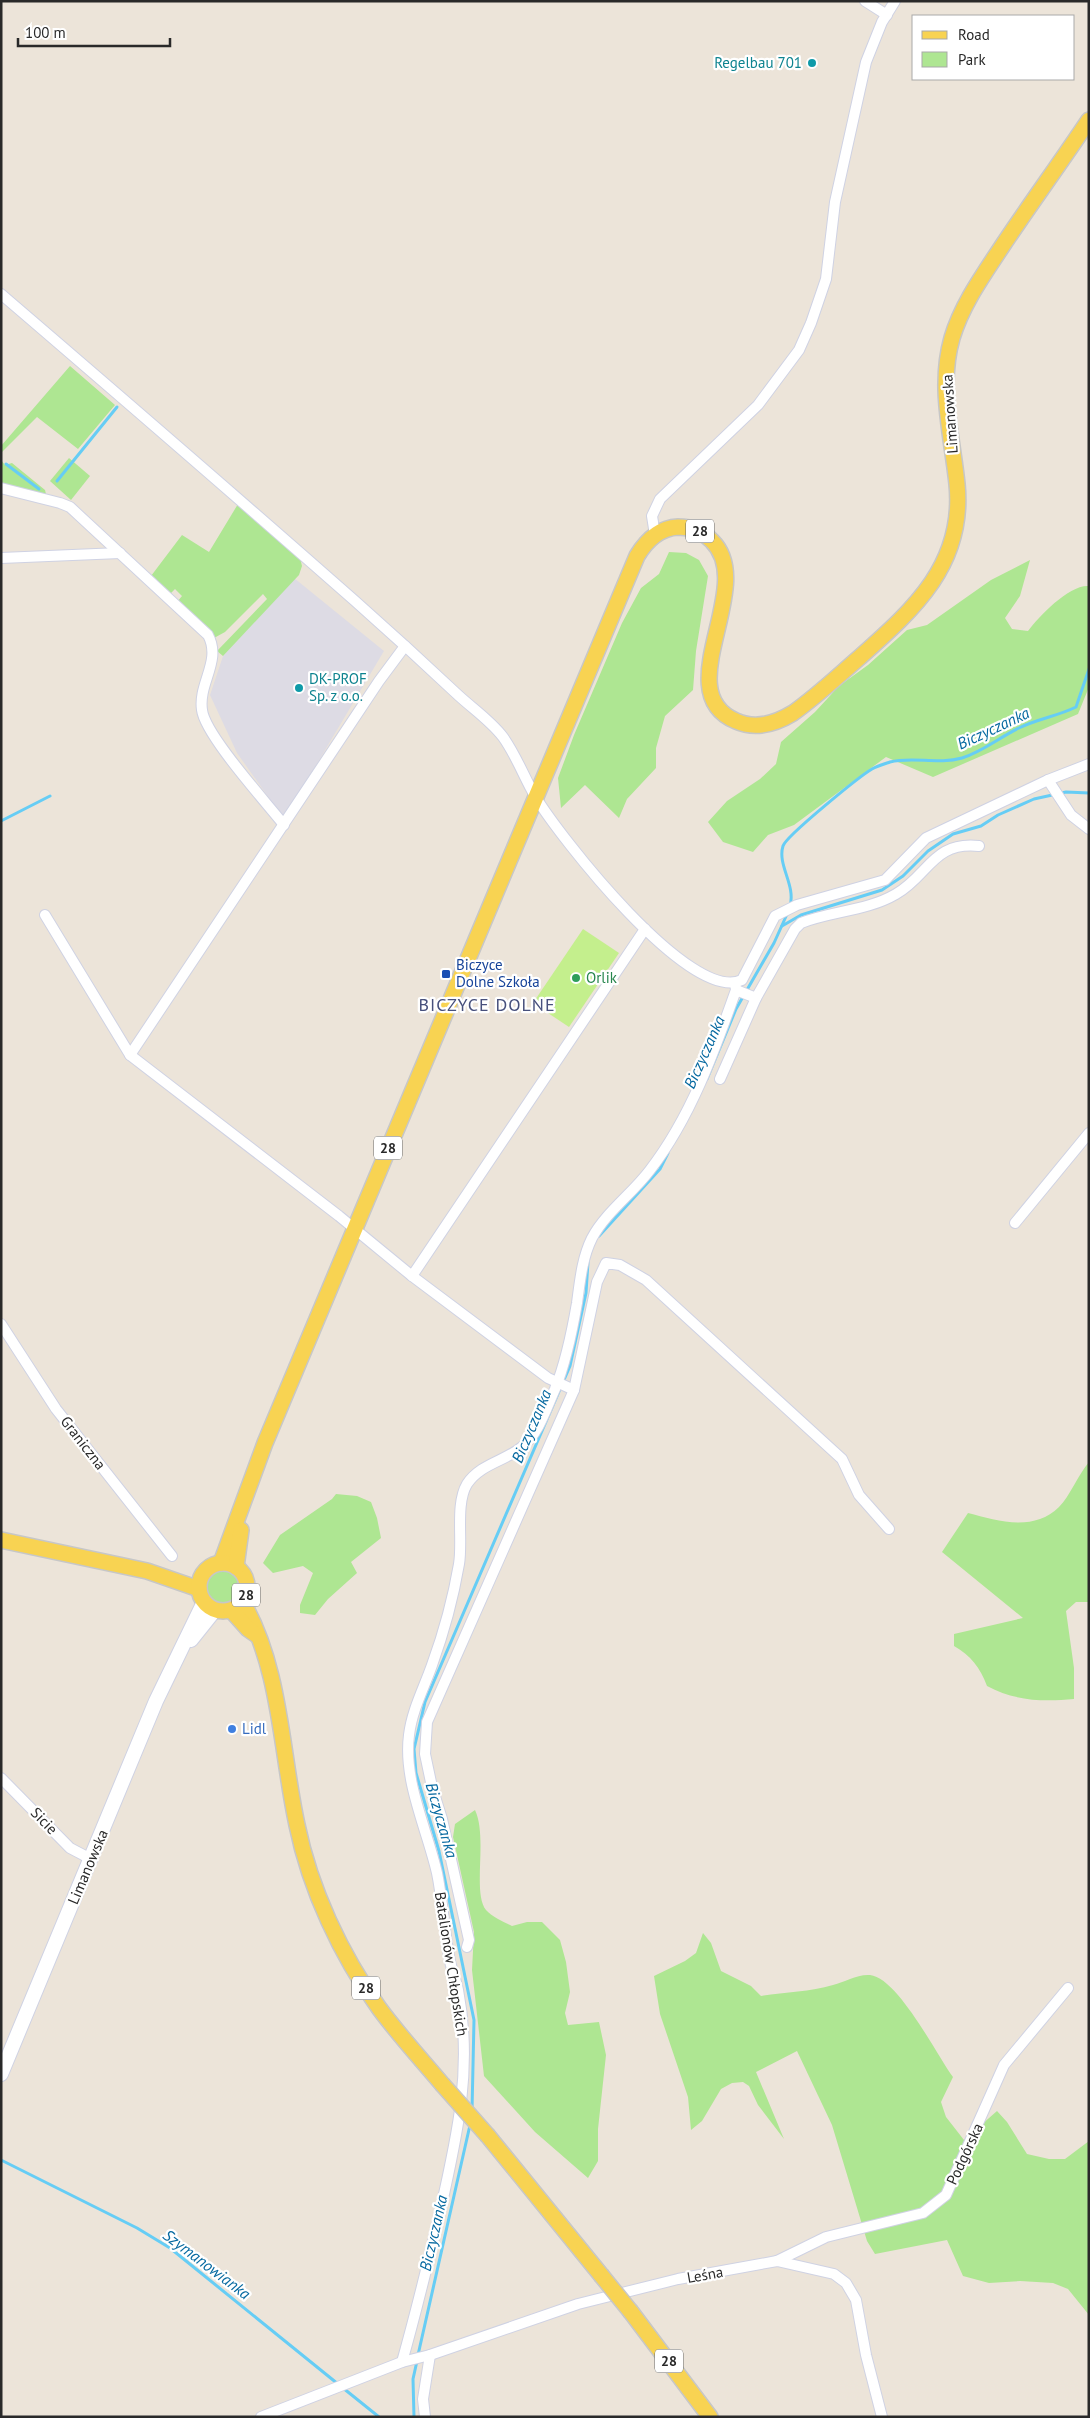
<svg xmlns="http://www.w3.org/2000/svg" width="1090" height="2418" viewBox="0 0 1090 2418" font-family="'PT Sans',sans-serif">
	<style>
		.industrial { fill: #dddbe4 }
		.green { fill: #aee692 }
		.pitch { fill: #c4ef8d }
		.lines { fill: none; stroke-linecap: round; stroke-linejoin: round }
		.stream { stroke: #66cdf5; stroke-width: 3 }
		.street-casing { stroke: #cfd2e3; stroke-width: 12 }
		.secondary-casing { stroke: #cfd2e3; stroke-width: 16 }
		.primary-casing { stroke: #c7c7c7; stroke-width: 18 }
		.street { stroke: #fff; stroke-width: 10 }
		.secondary { stroke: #fff; stroke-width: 14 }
		.primary { stroke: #f8d352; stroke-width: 15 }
		.primary-bridge-casing { stroke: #c7c7c7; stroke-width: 18; stroke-linecap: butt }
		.primary-bridge { stroke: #f8d352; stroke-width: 15 }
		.culture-dot { fill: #0f9aa8; stroke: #fff; stroke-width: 2 }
		.transit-dot { fill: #1a4fb4; stroke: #fff; stroke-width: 2 }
		.leisure-dot { fill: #2e9e5b; stroke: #fff; stroke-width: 2 }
		.shop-dot { fill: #3f7fe0; stroke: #fff; stroke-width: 2 }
		.labels { text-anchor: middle; stroke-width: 4.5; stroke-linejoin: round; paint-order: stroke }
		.shield { fill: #fff; stroke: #696969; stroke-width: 1 }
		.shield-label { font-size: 14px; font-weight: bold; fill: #292929 }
		.culture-label { font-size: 15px; fill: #0d838f; stroke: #fff; text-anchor: end }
		.street-label { font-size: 15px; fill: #292929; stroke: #fff }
		.transit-label { font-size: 15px; fill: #164399; stroke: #fff; text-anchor: start }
		.leisure-label { font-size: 15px; fill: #27864d; stroke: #fff; text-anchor: start }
		.shop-label { font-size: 15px; fill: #366cbe; stroke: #fff; text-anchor: start }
		.water-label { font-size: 16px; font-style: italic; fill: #0669a0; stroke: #fff }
		.quarter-label { font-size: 18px; letter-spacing: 1px; fill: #47507c; stroke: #fff }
	</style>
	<rect width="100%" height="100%" fill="#ece4d9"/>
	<!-- industrial -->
	<polygon class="industrial" points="294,578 384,651 284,819 237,753 210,695 223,656"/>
	<!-- green -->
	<g class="green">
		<polygon points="70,366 115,405 78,449 37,417 1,453 1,446"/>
		<polygon points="69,458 90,476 71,500 50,481"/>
		<polygon points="1,460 5,465 12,463 45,490 46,494 1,486"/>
		<polygon points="238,504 300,558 302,566 299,575 223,656 217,651 267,599 263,594 225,632 214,638 177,602 182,596 175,589 170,594 151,576 182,535 209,552"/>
		<polygon points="669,552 686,553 699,560 708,576 696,651 693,690 665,716 656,748 656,768 627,799 619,818 585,785 561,808 558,778 574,735 622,623 641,588 659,574"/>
		<path d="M1030,560L1020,596L1005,618L1012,629L1028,631C1039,616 1070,584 1089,586V687L1078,714L933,777L886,757L794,825L768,835L753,852L723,842L708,822L727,801L760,779L776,764L781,742L815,712L839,686L868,665L907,630L927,625L991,580Z"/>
		<path d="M1089,1462V1602H1076L1066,1611L1074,1668V1699C1043,1702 1015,1701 987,1686C980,1667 971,1656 954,1646V1634L1023,1618L942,1552L968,1513C998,1521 1034,1532 1059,1507C1070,1496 1078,1475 1089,1462Z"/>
		<polygon points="336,1494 357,1496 371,1502 377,1518 381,1538 351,1562 357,1573 328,1599 315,1615 300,1613 300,1605 313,1573 303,1566 273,1573 263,1563 280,1535 332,1499"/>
		<circle cx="223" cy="1587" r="16"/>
		<path d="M475,1810C488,1838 472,1892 486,1910C492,1917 504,1922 512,1926L527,1922H542L560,1940L566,1962L570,1992L565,2013L568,2025L599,2022L606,2055L598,2129V2161L588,2178L535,2132L484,2076L472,1970L474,1932L453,1837L455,1824Z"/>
		<path d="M703,1933L711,1943L721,1971L751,1986L761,1996C785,1992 810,1992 833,1985C845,1982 857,1974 870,1975C898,1978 936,2054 953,2077L941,2102L946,2117L964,2140L997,2111L1007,2122L1027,2154L1049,2159H1065L1089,2141V2315L1068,2289L1053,2283L1020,2281L989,2283L963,2276L947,2240L875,2254L867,2241L832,2125L797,2051L756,2072L784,2139L758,2105L749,2086L743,2082L732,2083L721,2089L702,2121L691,2130L688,2097L660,2014L654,1976L685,1961L696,1953Z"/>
	</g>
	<!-- pitch -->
	<polygon class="pitch" points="583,929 619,953 569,1027 533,1003"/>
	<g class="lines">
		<!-- stream -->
		<g class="stream">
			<polyline points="6,464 39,489"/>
			<polyline points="57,481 117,407"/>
			<polyline points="1,821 50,796"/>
			<path d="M790,906C796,885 777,865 783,846C786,836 860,776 872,769C877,766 884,764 890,762C913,756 938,765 962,758C982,752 1000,737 1019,728C1037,719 1058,716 1076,707L1089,669"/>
			<polyline points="782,926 801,915 882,890 903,876 928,851 953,834 981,826 998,815 1034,799 1066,792 1089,793"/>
			<polyline points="707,1079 736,1009 774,943 788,912"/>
			<polyline points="599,1236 660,1169 668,1153"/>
			<polyline points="472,2111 474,2020 439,1851 416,1773 414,1749 425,1702 570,1366 586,1293 588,1262"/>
			<polyline points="1,2160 137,2228 170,2248 338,2384"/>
			<polyline points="418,2355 470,2125"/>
			<polyline points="343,2388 379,2417"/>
			<polyline points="414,2417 413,2379 417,2361"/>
		</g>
		<defs>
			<g id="street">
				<polyline points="865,1 887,15"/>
				<path d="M1,294C120,396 238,498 355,601C390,632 424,663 458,695C472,708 491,721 503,737C516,755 524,777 535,796C559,836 691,1005 742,980L775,916L797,905L885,880L926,838L1048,780L1089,764"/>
				<path d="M1,488L60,503L70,507L208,635C222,661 198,683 202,710C205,735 266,802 284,825"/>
				<polyline points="655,535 652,516 660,499 758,405 799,350 811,323 826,279 835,202 866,62 882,22 895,1"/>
				<polyline points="1,558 120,553"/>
				<polyline points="1048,780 1071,815 1089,829"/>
				<polyline points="45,915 130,1055 339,1216 412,1276 548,1378 574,1390"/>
				<polyline points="736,990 756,998"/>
				<polyline points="130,1055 379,681 405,646"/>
				<path d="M720,1079L756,998L795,929L801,923C832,911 867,911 896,894C929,875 933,841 979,846"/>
				<polyline points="1015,1223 1089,1133"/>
				<polyline points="412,1276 645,929"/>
				<polyline points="1,1324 56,1409 172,1556"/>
				<polyline points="1,1778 70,1848 91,1859"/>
				<polyline points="467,1947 469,1940 442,1819 432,1787 425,1754 427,1722 574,1390 597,1282 606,1263 620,1265 646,1280 842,1459 859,1495 889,1529"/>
				<polyline points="777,2261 826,2237 923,2213 946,2195 1004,2065 1068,1988"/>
				<path d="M402,2362C415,2316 426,2271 437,2225C455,2145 474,2072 458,1990C456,1980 452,1971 450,1961C444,1932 443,1902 437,1873C427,1829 403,1781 409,1735C412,1710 424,1688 432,1665C444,1632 453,1599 459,1564C463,1541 455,1504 467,1484C480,1464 505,1461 522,1447C539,1433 546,1409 555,1389C566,1362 572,1332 577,1303C580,1281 582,1258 592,1238C606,1212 632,1194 650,1170C691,1117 714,1052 736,990L735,983"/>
				<polyline points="261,2417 402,2362 430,2355 578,2304 678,2279 777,2261 834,2274 846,2283 856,2300 866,2355 882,2417"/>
				<polyline points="425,2417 423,2399 430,2355"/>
			</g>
			<g id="secondary">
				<polyline points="191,1640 215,1610"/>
				<polyline points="1,2074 156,1701 204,1602"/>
			</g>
			<g id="primary">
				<polyline points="1,1540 147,1571 199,1589"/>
				<path d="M221,1563L265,1443L637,556C646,541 659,528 678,527C691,527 703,531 712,541C758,586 667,692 736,721C756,730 775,724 793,713C817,696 838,676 860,657C914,609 965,564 957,484C952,435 938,387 952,338C962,304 984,274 1003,245C1031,203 1061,162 1089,120"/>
				<circle cx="223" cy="1587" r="24"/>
				<polyline points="236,1567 241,1530"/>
				<path d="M242,1601C281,1668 281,1752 297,1825C310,1889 341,1955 379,2008C398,2034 421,2059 442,2084"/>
				<polyline points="231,1610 248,1629 258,1636"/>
				<polyline points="488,2136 601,2275"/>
				<polyline points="631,2312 710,2417"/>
			</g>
		</defs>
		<!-- street casing -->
		<use href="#street" class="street-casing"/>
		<!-- secondary casing -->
		<use href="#secondary" class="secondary-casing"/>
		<!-- primary casing -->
		<use href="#primary" class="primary-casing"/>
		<!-- street -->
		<use href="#street" class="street"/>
		<!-- secondary -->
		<use href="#secondary" class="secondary"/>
		<!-- primary -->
		<use href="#primary" class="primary"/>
		<defs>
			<g id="primary-bridge">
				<polyline points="442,2084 488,2136"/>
				<polyline points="601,2275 631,2312"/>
			</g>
		</defs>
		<!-- primary-bridge casing -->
		<use href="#primary-bridge" class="primary-bridge-casing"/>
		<!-- primary-bridge -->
		<use href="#primary-bridge" class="primary-bridge"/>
	</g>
	<!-- markers -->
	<g class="culture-dot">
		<circle cx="812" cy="63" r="5"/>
		<circle cx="299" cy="688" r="5"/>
	</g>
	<rect class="transit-dot" x="441" y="969" width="10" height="10" rx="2.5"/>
	<circle class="leisure-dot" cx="576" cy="978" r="5"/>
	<circle class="shop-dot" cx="232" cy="1729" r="5"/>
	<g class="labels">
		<!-- shield labels -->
		<g class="shield">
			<rect x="686" y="519.5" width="28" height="23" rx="4"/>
			<rect x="374" y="1136.5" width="28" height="23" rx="4"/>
			<rect x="232" y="1583.5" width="28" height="23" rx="4"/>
			<rect x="352" y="1976.5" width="28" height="23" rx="4"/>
			<rect x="655" y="2349.5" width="28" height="23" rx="4"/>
		</g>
		<g class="shield-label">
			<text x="700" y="536">28</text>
			<text x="388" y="1153">28</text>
			<text x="246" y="1600">28</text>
			<text x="366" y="1993">28</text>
			<text x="669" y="2366">28</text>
		</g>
		<!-- culture labels -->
		<g class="culture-label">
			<text x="802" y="68">Regelbau 701</text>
			<text x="309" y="684" text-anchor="start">DK-PROF<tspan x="309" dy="17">Sp. z o.o.</tspan></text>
		</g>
		<!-- street labels -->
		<g class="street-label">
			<text transform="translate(950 414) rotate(-94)" y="5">Limanowska</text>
			<text transform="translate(83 1443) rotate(52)" y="5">Graniczna</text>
			<text transform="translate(44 1821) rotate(46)" y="5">Sicie</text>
			<text transform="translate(88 1867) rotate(-67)" y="5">Limanowska</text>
			<text transform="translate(451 1964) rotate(81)" y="5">Batalionów Chłopskich</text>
			<text transform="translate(965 2154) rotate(-65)" y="5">Podgórska</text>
			<text transform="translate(705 2275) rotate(-10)" y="5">Leśna</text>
		</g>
		<!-- transit labels -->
		<g class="transit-label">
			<text x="456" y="970">Biczyce<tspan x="456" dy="17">Dolne Szkoła</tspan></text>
		</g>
		<!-- leisure labels -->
		<g class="leisure-label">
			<text x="586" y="983">Orlik</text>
		</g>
		<!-- shop labels -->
		<g class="shop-label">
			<text x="242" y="1734">Lidl</text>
		</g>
		<!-- water labels -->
		<g class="water-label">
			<text transform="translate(993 728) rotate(-25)" y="6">Biczyczanka</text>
			<text transform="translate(704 1052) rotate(-66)" y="6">Biczyczanka</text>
			<text transform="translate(531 1426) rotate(-67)" y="6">Biczyczanka</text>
			<text transform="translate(442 1820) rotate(74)" y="6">Biczyczanka</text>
			<text transform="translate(433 2233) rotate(-77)" y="6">Biczyczanka</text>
			<text transform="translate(207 2264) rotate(37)" y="6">Szymanowianka</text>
		</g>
		<!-- quarter labels -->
		<g class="quarter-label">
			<text x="487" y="1011">BICZYCE DOLNE</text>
		</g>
	</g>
	<!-- border -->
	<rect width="1090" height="2418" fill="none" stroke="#292929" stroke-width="5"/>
	<!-- legend -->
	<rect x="912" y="15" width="162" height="65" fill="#ffffff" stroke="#a9a9a9"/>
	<rect x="922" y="31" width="25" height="8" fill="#f8d352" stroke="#a9a9a9"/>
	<text x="958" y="40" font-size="15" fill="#292929">Road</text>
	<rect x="922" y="52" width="25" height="15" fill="#aee692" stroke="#a9a9a9"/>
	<text x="958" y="65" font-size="15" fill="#292929">Park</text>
	<!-- scale -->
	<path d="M18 38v8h152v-8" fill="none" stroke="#292929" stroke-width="2.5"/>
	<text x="25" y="38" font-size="15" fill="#292929" stroke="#ffffff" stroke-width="4" paint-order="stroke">100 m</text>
</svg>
